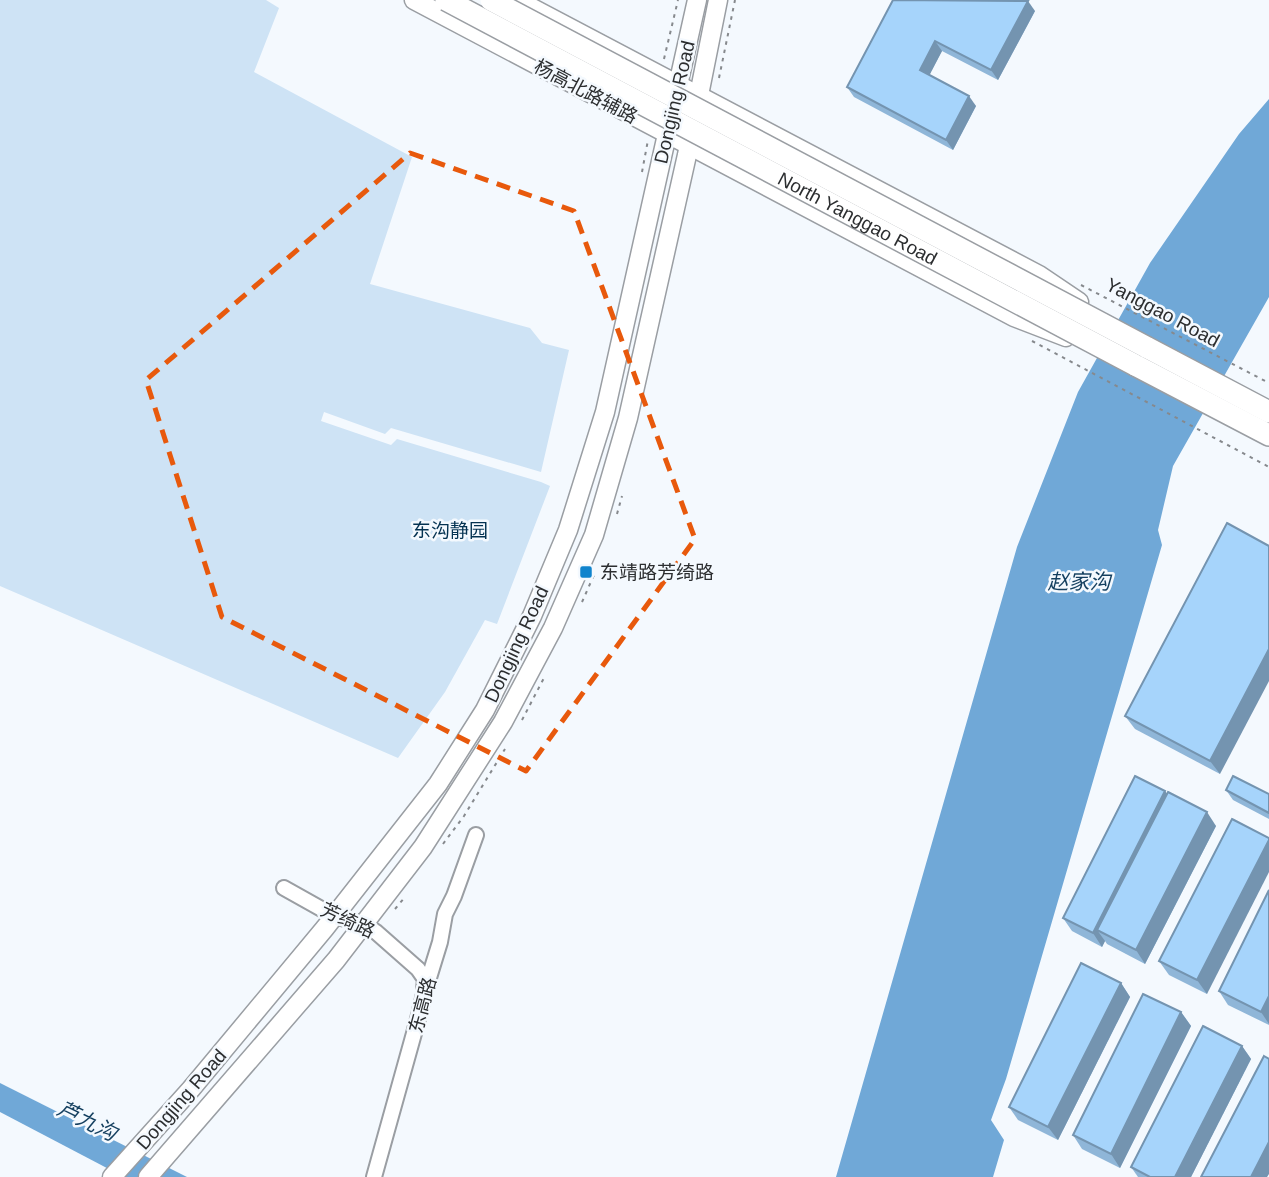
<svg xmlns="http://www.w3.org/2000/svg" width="1269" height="1177" viewBox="0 0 1269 1177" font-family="Helvetica,'Noto Sans SC',sans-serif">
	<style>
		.green { fill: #cee3f5 }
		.water { fill: #70a8d7 }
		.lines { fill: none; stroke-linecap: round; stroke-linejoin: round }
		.minor-casing { stroke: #9a9ea3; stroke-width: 18 }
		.major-casing { stroke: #9a9ea3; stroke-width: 21 }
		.highway-casing { stroke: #9a9ea3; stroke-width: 24 }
		.path { stroke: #86898d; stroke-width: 2; stroke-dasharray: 3.5 5; stroke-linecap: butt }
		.minor { stroke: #fff; stroke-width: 14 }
		.major { stroke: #fff; stroke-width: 18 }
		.highway { stroke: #fff; stroke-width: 21 }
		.highway-bridge-casing { stroke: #9a9ea3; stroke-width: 24; stroke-linecap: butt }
		.highway-bridge { stroke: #fff; stroke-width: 21 }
		.wall { fill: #8fb6d8 }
		.shaded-wall { fill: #7494b0 }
		.building { fill: #a6d4fb; stroke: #7494b0; stroke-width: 2 }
		.marked { fill: none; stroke: #e8590c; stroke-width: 5; stroke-dasharray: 14 9; stroke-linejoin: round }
		.poi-dot { fill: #1084cd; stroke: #f4f9fe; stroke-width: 2.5 }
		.labels { text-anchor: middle; stroke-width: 5; stroke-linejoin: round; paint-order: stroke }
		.street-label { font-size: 19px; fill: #2c2e30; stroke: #f4f9fe }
		.park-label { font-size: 19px; fill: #043251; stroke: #f4f9fe }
		.poi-label { font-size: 19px; fill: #2c2e30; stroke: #f4f9fe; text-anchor: start }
		.water-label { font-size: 21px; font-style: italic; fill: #143f5f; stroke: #f4f9fe }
	</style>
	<rect width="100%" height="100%" fill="#f4f9fe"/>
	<!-- green -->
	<polygon class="green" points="0,0 266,0 279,8 254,72 412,157 370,284 530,328 542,343 569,350 541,472 391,428 385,434 324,412 321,421 391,445 397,439 541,482 550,486 497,624 485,620 445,692 398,758 0,586"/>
	<!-- water -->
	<g class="water">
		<polygon points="1269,99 1269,297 1173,466 1158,530 1162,545 1006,1079 991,1120 1004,1140 993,1177 836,1177 1017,547 1078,392 1150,263 1239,134"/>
		<polygon points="0,1083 187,1177 124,1177 0,1112"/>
	</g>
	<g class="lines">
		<defs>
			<g id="minor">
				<polyline points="284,888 334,916 364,924 376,932 418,969 425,979 424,989"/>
				<polyline points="374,1177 418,1019 424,994 440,942 445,914 454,896 476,835"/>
			</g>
			<g id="major">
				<polyline points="414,0 1014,317 1066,337"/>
				<polyline points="517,0 1039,275 1079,302"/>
				<polyline points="112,1177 191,1089 325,928 438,784 485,710 532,616 568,530 605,412 697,0"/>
				<polyline points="148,1177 336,960 423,847 503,722 553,628 594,535 628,418 687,155 718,0"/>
			</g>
			<g id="highway">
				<polyline points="1146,347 1269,412"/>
				<polyline points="1135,365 1269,435"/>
			</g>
		</defs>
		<!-- minor casing -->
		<use href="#minor" class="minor-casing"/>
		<!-- major casing -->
		<use href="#major" class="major-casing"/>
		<!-- highway casing -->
		<use href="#highway" class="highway-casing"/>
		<!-- path -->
		<g class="path">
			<polyline points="664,59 678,0"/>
			<polyline points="719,78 735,0"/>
			<polyline points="642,172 648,140"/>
			<polyline points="1081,285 1269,383"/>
			<polyline points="1032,341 1269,467"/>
			<polyline points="617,514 622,496"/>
			<polyline points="582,602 594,575"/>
			<polyline points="522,720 545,676"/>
			<polyline points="443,844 464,816 505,749"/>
			<polyline points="395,909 405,897"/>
		</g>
		<!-- minor -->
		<use href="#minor" class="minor"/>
		<!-- major -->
		<use href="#major" class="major"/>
		<!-- highway -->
		<use href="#highway" class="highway"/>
		<defs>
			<g id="highway-bridge">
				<path id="s1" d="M446,0L1135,365"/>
				<polyline points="491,0 1146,347"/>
			</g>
		</defs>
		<!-- highway-bridge casing -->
		<use href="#highway-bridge" class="highway-bridge-casing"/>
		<!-- highway-bridge -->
		<use href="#highway-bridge" class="highway-bridge"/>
	</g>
	<!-- wall -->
	<g class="wall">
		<polygon points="893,0 1035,11 998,80 942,51 929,75 976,106 953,150 854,97 847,87"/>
		<polygon points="1227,523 1220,774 1135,729 1125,716"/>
		<polygon points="1226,790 1269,794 1269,819 1233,800"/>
		<polygon points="1167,794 1216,826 1145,964 1107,944 1105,941 1102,947 1072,931 1063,918"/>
		<polygon points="1232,819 1207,994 1169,975 1159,961"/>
		<polygon points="1269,890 1269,1025 1228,1005 1219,991"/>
		<polygon points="1121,983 1130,997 1058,1140 1018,1120 1009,1107"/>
		<polygon points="1181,1012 1191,1026 1120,1168 1082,1149 1073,1135"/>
		<polygon points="1242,1046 1251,1059 1191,1177 1138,1177 1131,1167"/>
	</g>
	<!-- shaded-wall -->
	<g class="shaded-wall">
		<polygon points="1028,1 1035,11 998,80 991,70"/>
		<polygon points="935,41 942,51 927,80 920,70"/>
		<polygon points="969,96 976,106 953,150 946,140"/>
		<polygon points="1269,649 1269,681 1220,774 1210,761"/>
		<polygon points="1165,791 1175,804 1097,930 1105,941 1102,947 1093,933"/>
		<polygon points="1207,812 1216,826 1145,964 1136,950"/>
		<polygon points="1269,840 1269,872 1207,994 1197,980"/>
		<polygon points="1121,983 1130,997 1058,1140 1048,1127"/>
		<polygon points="1269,996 1269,1024 1261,1012"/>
		<polygon points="1181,1012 1191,1026 1120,1168 1111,1154"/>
		<polygon points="1242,1046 1251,1059 1191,1177 1175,1177"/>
		<polygon points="1269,1142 1269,1174 1267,1177 1251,1177"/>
	</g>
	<!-- building -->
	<g class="building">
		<polygon points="893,0 1028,1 991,70 935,41 920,70 969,96 946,140 847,87"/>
		<polygon points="1227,523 1269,546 1269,649 1210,761 1125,716"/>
		<polygon points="1135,776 1165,791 1093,933 1063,918"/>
		<polygon points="1233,776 1269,794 1269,813 1226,790"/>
		<polygon points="1168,792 1207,812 1136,950 1097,930"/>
		<polygon points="1232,819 1269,838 1269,840 1197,980 1159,961"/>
		<polygon points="1269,890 1269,996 1261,1012 1219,991"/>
		<polygon points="1081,963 1121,983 1048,1127 1009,1107"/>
		<polygon points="1143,994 1181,1012 1111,1154 1073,1135"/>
		<polygon points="1203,1026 1242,1046 1175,1177 1150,1177 1131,1167"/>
		<polygon points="1264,1056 1269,1059 1269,1142 1251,1177 1201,1177"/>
	</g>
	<!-- marked area -->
	<path class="marked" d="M410,153L574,211L695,539L526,771L222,617L146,380Z"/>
	<!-- markers -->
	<rect class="poi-dot" x="579" y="565" width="14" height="14" rx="3.5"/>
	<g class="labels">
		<!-- street labels -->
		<g class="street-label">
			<text transform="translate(586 91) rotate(28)" y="7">杨高北路辅路</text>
			<text transform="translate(674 102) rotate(-77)" y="7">Dongjing Road</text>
			<text dy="7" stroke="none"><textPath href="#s1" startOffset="466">North Yanggao Road</textPath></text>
			<text transform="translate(1163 312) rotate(28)" y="7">Yanggao Road</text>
			<text transform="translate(516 644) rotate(-65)" y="7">Dongjing Road</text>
			<text transform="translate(348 920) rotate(25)" y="7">芳绮路</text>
			<text transform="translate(422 1005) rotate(-75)" y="7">东高路</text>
			<text transform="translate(181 1099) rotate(-49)" y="7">Dongjing Road</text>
		</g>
		<!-- park labels -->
		<g class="park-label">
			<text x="450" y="537">东沟静园</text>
		</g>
		<!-- poi labels -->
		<g class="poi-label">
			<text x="600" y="579">东靖路芳绮路</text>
		</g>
		<!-- water labels -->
		<g class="water-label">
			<text x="1079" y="589">赵家沟</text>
			<text transform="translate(87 1121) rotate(26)" y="7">芦九沟</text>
		</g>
	</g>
</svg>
